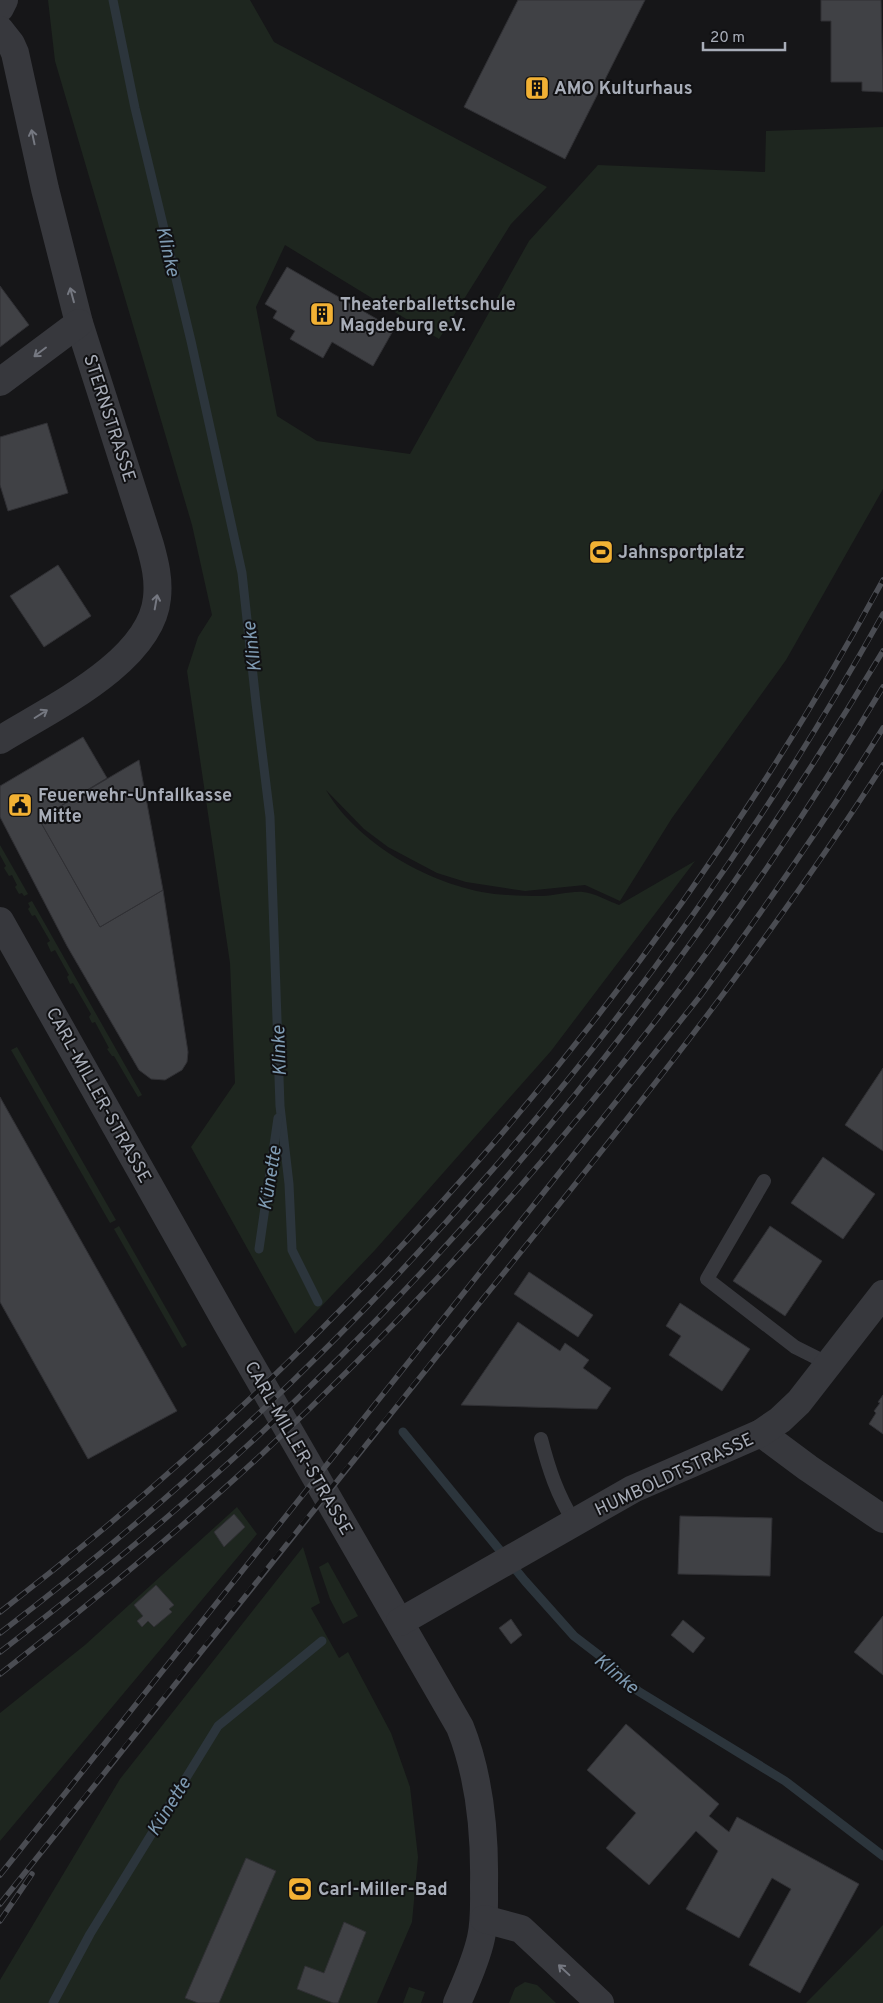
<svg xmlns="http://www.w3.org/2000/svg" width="883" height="2003" viewBox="0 0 883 2003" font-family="Overpass,sans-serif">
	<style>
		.green { fill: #1e261f }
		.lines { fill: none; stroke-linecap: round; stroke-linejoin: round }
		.stream { stroke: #2c353c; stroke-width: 9 }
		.building { fill: #404145; stroke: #303034 }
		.lane { stroke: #37383d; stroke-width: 14 }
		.street { stroke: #37383d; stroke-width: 28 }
		.rail-casing { stroke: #4a4c52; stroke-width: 5.5 }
		.rail { stroke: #111113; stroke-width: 4; stroke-dasharray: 11; stroke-linecap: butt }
		.oneway { stroke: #757881 }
		.labels { text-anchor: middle; stroke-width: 4; stroke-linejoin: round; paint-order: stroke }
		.poi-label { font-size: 18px; font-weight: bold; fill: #a8adb8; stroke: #111113; text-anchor: start }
		.street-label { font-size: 18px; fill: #a8adb8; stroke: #111113 }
		.water-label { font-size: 19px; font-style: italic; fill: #7f9bb3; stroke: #111113 }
	</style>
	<rect width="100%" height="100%" fill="#161618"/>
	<!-- green -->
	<g class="green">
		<path d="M48,0H250L274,42L547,187L511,224L439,339L285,245L256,307L277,416L317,441L410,454L529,241L598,165L765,172L766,131L883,127V489L786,660L672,818L620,901L585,885L525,891L466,882L437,873L388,847L364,829L326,790C359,847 442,892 507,895C519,896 530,896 542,896C555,896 570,891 583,892C595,893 608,901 619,905L695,861L551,1051L375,1250L295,1334L191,1147L235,1083L230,963L187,671L198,637L212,615L192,525L55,61Z"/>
		<polygon points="0,845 28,894 24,896 22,893 19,894 15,887 17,885 12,875 9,876 4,868 6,866 0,855"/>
		<polygon points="32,901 142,1095 138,1097 114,1056 112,1056 107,1049 109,1048 95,1022 92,1023 89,1017 91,1014 73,983 70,984 67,977 69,975 55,950 51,952 47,943 50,941 35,915 32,916 28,909 30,907 28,903"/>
		<polygon points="17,1047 116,1220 110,1223 11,1050"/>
		<polygon points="119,1226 187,1345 182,1348 114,1229"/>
		<polygon points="237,1507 257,1534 0,1841 0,1713 85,1645"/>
		<polygon points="303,1547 320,1603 311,1608 339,1658 348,1652 391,1733 410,1787 418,1857 412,1922 377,2003 0,2003 0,1980 120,1779"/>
		<polygon points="328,1562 358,1616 343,1624 330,1599 319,1567"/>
		<polygon points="883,1925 883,2003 806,2003"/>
		<polygon points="525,1982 537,1985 556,2003 509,2003 515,1988"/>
		<polygon points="409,1987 425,1992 421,2003 403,2003"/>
	</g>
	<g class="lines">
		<!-- stream -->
		<g class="stream">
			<polyline points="113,0 135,108 191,341 242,573 256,703 270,817 280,1106 289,1184 292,1250 318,1302"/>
			<polyline points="259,1249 278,1118"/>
			<polyline points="403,1432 525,1581 574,1636 604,1659 638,1691 785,1781 883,1856"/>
			<polyline points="53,2003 90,1934 218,1726 322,1641"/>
		</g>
	</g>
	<!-- building -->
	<g class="building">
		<polygon points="518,0 645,0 565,159 464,107"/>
		<polygon points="821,0 881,0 883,92 862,91 862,82 831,82 831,21 821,21"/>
		<polygon points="287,267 394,329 373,366 332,342 323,358 290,339 295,331 273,318 277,311 265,304"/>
		<polygon points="0,286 29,325 0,347"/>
		<polygon points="47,423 68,493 8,511 0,485 0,437"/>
		<polygon points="58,565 91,616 44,647 10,596"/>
		<polygon points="83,737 107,778 39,819 100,927 163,890 188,1052 187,1062 182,1070 165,1080 151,1079 139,1070 67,946 0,817 0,786"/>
		<polygon points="139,760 163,890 100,927 39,819"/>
		<polygon points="883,1068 883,1151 845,1125"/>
		<polygon points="0,1097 177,1411 88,1459 0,1302"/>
		<polygon points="823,1157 875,1194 843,1239 791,1203"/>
		<polygon points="770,1226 822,1261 785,1316 733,1281"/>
		<polygon points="529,1272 593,1315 578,1337 514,1294"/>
		<polygon points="680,1303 750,1349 722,1391 669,1355 681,1336 666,1326"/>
		<polygon points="518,1322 560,1351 565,1343 589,1360 583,1368 611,1388 597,1409 461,1405"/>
		<polygon points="883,1395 883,1434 869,1424 876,1413 874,1411 880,1403 878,1402"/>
		<polygon points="234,1514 245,1527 224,1547 214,1532"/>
		<polygon points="680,1516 772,1518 770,1576 678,1574"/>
		<polygon points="156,1585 174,1605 169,1609 172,1612 154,1627 148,1621 142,1627 137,1621 143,1616 134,1605"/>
		<polygon points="883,1616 883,1675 854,1652"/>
		<polygon points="511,1619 522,1635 511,1644 499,1628"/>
		<polygon points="683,1620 705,1638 693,1653 671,1635"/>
		<polygon points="626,1724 719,1804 709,1816 729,1832 737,1817 859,1884 800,1993 749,1965 791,1889 772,1878 739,1938 686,1909 718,1851 696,1831 649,1885 606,1848 636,1813 587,1770"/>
		<polygon points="246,1858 276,1871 219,2003 198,2003 185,1998"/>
		<polygon points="344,1922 366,1932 338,2003 333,2003 297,1989 305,1966 324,1973"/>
	</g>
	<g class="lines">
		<!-- lane -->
		<g class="lane">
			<polyline points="764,1181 707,1279 795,1347 829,1364"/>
			<path d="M541,1439C549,1470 557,1494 574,1522"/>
		</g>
		<!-- street -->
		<g class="street">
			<polyline points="0,8 4,0"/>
			<path d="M0,30L11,44L15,53L45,189L79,323L150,545C155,563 159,579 157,598C151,662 50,709 0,740"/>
			<polyline points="0,382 79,323"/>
			<path d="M0,921L229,1327L460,1727C480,1777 485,1831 484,1885C484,1903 485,1921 481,1938C476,1961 466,1982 457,2003"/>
			<polyline points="761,1433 808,1468 883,1519"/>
			<polyline points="400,1622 633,1489 761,1433 780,1420 799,1402 883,1294"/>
			<polyline points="484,1919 521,1929 600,2003"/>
		</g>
		<defs>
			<g id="rail">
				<path d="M0,1612C357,1337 669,976 883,580"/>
				<path d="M0,1633C359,1359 662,1009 883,614"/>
				<path d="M0,1652C73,1596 145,1538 214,1476C480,1239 700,956 883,651"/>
				<path d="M0,1674C90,1604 178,1532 262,1454C503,1228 713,971 883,687"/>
				<path d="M0,1875L701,995C765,908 826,820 883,728"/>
				<path d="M0,1904C153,1711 306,1518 461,1326C608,1144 757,962 883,765"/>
				<polyline points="0,1921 32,1874"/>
			</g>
		</defs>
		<!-- rail casing -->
		<use href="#rail" class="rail-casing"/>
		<!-- rail -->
		<use href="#rail" class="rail"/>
	</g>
	<!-- one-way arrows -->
	<defs><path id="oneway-shaft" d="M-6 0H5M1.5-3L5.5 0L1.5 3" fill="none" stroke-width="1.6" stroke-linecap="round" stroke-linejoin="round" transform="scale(1.25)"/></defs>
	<g class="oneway">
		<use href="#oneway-shaft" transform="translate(33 137) rotate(-102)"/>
		<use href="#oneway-shaft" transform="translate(72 295) rotate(-105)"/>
		<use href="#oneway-shaft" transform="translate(40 352) rotate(143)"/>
		<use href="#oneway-shaft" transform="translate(156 602) rotate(-80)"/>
		<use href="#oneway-shaft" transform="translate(41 714) rotate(-32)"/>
		<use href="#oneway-shaft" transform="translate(564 1970) rotate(-137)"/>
	</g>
	<!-- icons -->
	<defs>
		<symbol id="building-square" viewBox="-11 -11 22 22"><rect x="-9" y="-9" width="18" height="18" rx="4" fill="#f2b134" stroke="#111113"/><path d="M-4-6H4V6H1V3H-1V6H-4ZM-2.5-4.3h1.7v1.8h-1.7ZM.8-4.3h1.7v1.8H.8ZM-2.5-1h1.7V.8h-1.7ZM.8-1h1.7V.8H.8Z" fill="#111"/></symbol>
		<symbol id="stadium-square" viewBox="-11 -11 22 22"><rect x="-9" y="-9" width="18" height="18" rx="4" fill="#f2b134" stroke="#111113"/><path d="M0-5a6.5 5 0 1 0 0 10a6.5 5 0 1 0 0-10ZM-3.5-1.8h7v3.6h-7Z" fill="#111"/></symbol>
		<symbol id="civic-square" viewBox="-11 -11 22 22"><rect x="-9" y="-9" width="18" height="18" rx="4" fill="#f2b134" stroke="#111113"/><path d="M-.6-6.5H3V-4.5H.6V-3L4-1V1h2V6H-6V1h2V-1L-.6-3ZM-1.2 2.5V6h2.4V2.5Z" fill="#111"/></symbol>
	</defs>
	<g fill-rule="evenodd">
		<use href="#building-square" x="523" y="74" width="28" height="28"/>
		<use href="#building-square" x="308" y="300" width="28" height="28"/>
		<use href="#stadium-square" x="587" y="538" width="28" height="28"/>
		<use href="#civic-square" x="6" y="791" width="28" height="28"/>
		<use href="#stadium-square" x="286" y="1875" width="28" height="28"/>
	</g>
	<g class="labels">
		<!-- poi labels -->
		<g class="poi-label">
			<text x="554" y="94">AMO Kulturhaus</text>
			<text x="340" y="310">Theaterballettschule<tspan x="340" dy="21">Magdeburg e.V.</tspan></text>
			<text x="618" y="558">Jahnsportplatz</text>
			<text x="38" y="801">Feuerwehr-Unfallkasse<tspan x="38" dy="21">Mitte</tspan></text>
			<text x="318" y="1895">Carl-Miller-Bad</text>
		</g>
		<!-- street labels -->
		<g class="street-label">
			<text transform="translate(110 418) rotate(72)" y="6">STERNSTRASSE</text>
			<text transform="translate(99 1095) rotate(61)" y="6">CARL-MILLER-STRASSE</text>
			<text transform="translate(299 1448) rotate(60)" y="6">CARL-MILLER-STRASSE</text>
			<text transform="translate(674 1474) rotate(-25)" y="6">HUMBOLDTSTRASSE</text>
		</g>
		<!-- water labels -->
		<g class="water-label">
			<text transform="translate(169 251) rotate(77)" y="7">Klinke</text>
			<text transform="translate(251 647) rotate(-97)" y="7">Klinke</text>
			<text transform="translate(278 1051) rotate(-92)" y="7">Klinke</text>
			<text transform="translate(269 1178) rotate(-81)" y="7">Künette</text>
			<text transform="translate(617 1673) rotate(40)" y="7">Klinke</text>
			<text transform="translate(168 1806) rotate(-58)" y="7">Künette</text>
		</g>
	</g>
	<!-- scale -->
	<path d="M703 42v8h82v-8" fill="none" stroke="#a8adb8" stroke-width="2.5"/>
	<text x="710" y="42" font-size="15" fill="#a8adb8" stroke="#111113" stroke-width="4" paint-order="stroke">20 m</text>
</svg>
